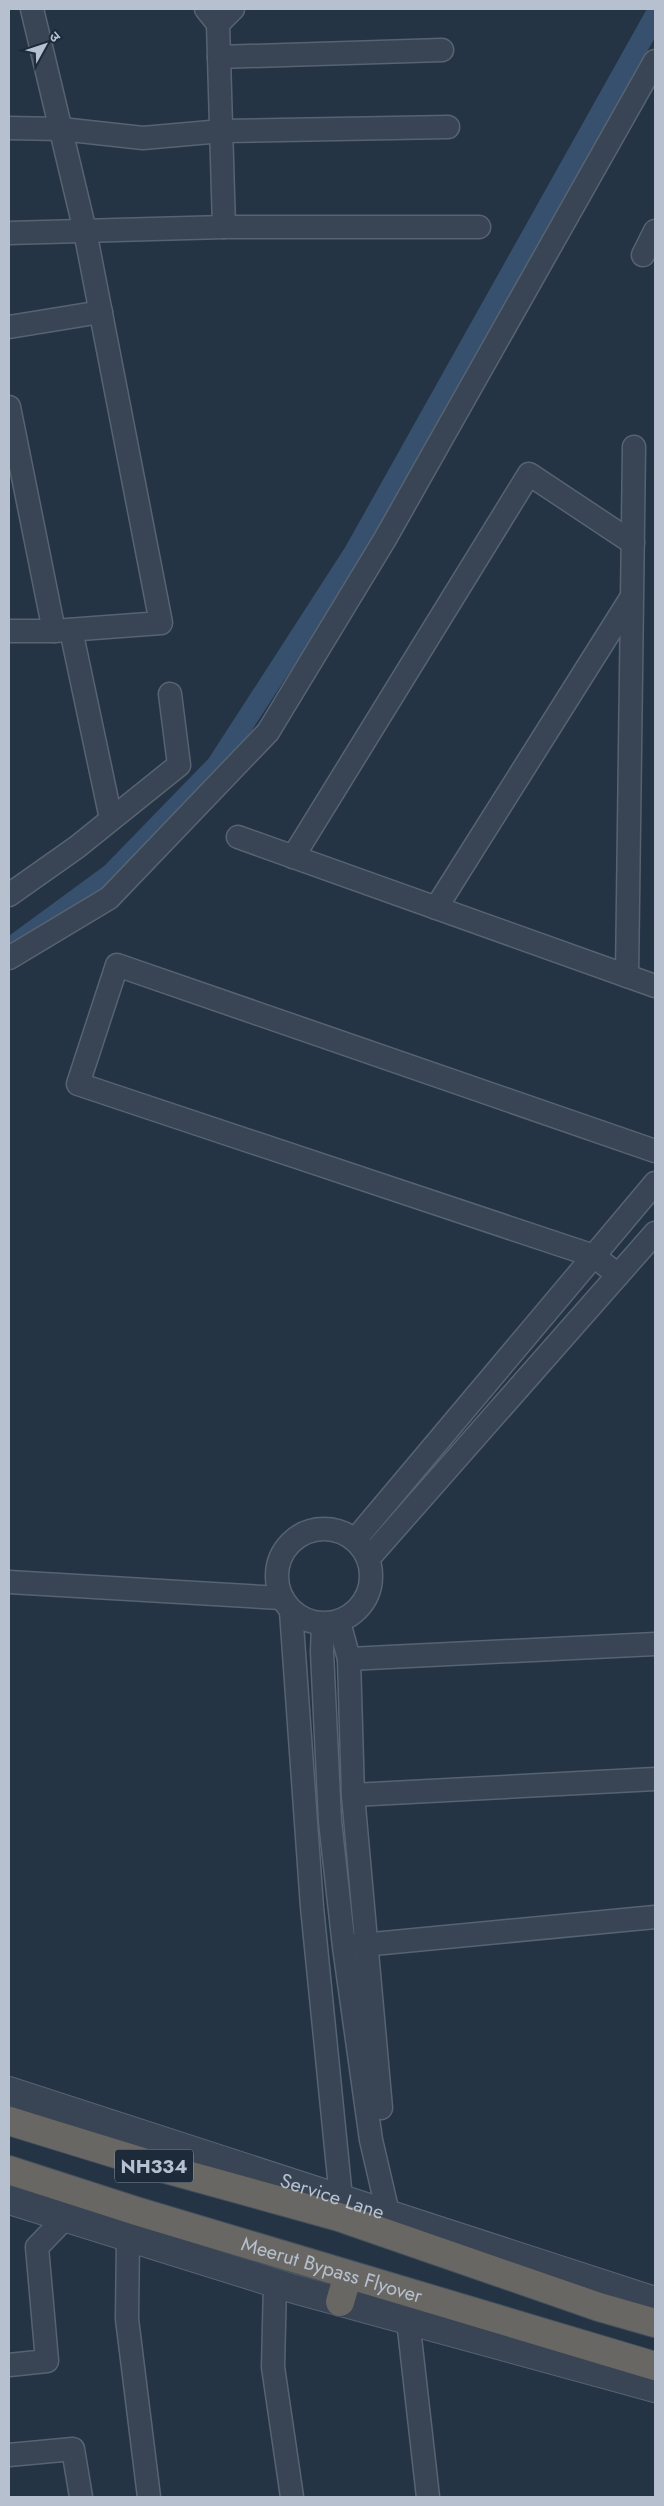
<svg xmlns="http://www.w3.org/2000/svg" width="664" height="2506" viewBox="0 0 664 2506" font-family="Jost,'Noto Sans Devanagari',sans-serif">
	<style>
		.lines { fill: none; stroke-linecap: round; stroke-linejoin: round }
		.canal { stroke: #36506d; stroke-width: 21 }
		.minor-casing { stroke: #576371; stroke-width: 25 }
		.tertiary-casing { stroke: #576371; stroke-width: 30 }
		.trunk-casing { stroke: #43505e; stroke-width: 30 }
		.minor { stroke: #394554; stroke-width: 22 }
		.tertiary { stroke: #394554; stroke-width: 28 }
		.trunk { stroke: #696764; stroke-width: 28 }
		.labels { text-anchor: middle; stroke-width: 4; stroke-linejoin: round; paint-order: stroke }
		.shield { fill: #1d2a39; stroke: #8893a1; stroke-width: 1 }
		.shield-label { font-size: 19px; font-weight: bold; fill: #b6c0ce }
		.street-label { font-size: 20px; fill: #b6c0ce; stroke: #1d2a39 }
	</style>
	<rect width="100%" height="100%" fill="#243445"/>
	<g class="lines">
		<!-- canal -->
		<polyline class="canal" points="17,943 111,874 217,765 354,553 655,16"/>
		<defs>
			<g id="minor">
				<polyline points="206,9 218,24 224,227"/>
				<polyline points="218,24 233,9"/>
				<polyline points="219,57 442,50"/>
				<polyline points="9,128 61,129 143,138 222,131 448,127"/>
				<polyline points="9,233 224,227 479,227"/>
				<polyline points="643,255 655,231"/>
				<polyline points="9,327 101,312"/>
				<polyline points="9,407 54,631 161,623 85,231 32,9"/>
				<polyline points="71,630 111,819"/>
				<polyline points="9,631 54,631"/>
				<polyline points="238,837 655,986"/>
				<polyline points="293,857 529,474 633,543"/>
				<polyline points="9,895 77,847 179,765 170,694"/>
				<polyline points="436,908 631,598"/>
				<polyline points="9,958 109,898 268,732 385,539 655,61"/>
				<polyline points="627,976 634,447"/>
				<polyline points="618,1275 594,1256 78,1084 117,965 655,1151"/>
				<circle cx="324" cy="1576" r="47"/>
				<polyline points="355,1540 655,1183"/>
				<polyline points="368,1559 655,1233"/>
				<polyline points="9,1582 281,1598"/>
				<polyline points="291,1611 312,1907 341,2198 339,2215"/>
				<polyline points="339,1622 349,1659 353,1795 381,2108"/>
				<polyline points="323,1624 322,1652 330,1821 344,1947 371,2140 388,2213 384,2228"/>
				<polyline points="349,1659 655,1644"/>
				<polyline points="353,1795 655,1779"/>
				<polyline points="352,1946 655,1917"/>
				<polyline points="128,2237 127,2319 149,2497"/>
				<polyline points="275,2283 273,2367 292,2497"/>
				<polyline points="408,2320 428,2497"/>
				<polyline points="9,2365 47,2361 37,2247 66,2217"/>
				<polyline points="9,2455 73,2449 81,2497"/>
			</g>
			<g id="tertiary">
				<path id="s1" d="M9,2091L655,2301"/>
				<polyline points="9,2200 294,2289 655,2388"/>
			</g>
			<g id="trunk">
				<polyline points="9,2121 162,2168 339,2217 599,2307 655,2323"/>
				<path id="s2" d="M9,2170L136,2211L655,2366"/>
				<polyline points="340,2302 348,2275"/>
			</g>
		</defs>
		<!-- minor casing -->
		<use href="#minor" class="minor-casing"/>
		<!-- tertiary casing -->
		<use href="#tertiary" class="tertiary-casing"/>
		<!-- trunk casing -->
		<use href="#trunk" class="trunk-casing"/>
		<!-- minor -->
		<use href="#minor" class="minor"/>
		<!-- tertiary -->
		<use href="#tertiary" class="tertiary"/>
		<!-- trunk -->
		<use href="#trunk" class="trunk"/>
	</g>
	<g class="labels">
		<!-- shield labels -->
		<rect class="shield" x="115" y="2149.5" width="78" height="33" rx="4"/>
		<g class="shield-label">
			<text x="154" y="2173">NH334</text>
		</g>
		<!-- street labels -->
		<g class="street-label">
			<text dy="7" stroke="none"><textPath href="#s1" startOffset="340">Service Lane</textPath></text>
			<text dy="7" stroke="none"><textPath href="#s2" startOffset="338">Meerut Bypass Flyover</textPath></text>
		</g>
	</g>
	<!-- border -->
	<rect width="664" height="2506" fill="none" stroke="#b6c0ce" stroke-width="20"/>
	<!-- north arrow -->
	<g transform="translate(45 45) rotate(50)" stroke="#1d2a39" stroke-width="4" paint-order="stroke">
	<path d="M0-4L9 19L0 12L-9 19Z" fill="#b6c0ce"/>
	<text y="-8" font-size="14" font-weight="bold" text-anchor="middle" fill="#b6c0ce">उ</text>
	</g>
</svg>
